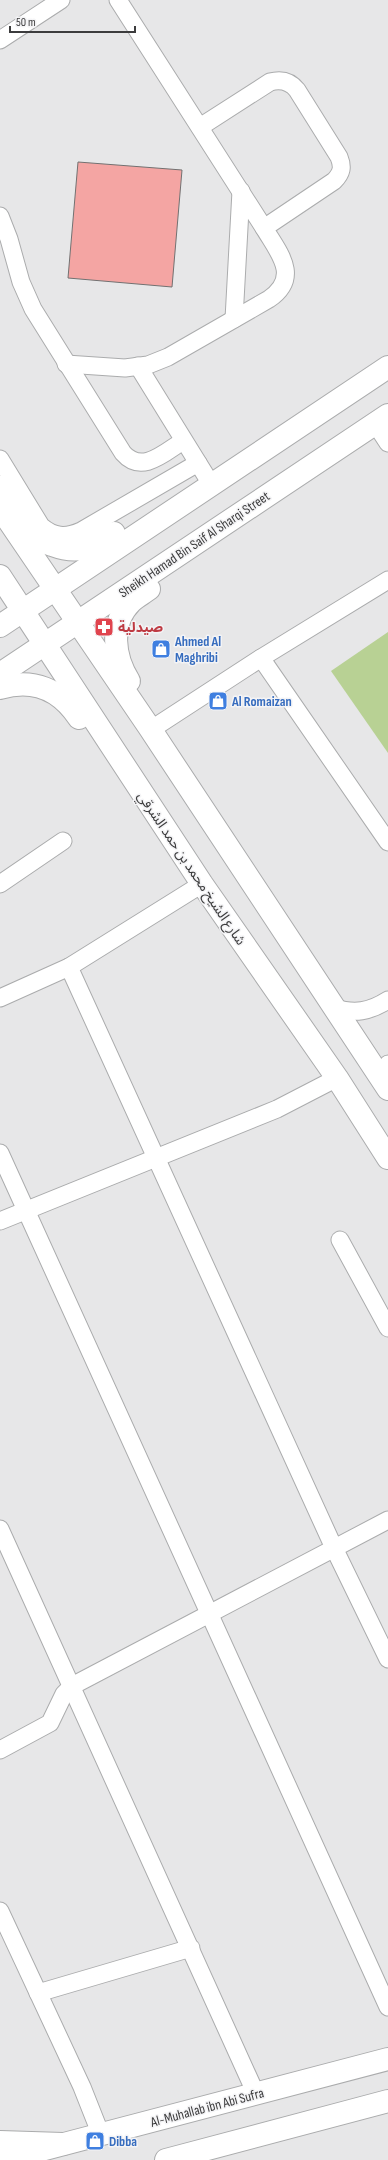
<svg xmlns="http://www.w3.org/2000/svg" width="388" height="2160" viewBox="0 0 388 2160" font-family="'Sofia Sans Condensed','Noto Sans Arabic',sans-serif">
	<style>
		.green { fill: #b8d194 }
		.building { fill: #f4a5a3; stroke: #727171 }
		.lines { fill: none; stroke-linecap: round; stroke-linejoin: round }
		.minor-casing { stroke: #abacad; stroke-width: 19 }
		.major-casing { stroke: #abacad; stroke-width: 24 }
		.highway-casing { stroke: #abacad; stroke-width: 24 }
		.minor { stroke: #fff; stroke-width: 17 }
		.major { stroke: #fff; stroke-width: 22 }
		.highway { stroke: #fff; stroke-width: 22 }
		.labels { text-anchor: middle; stroke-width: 3; stroke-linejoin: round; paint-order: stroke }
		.street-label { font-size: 14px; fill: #3c3c3d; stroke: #f4f4f6 }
		.health-label { font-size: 14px; font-weight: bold; fill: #be3a42; stroke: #f4f4f6; text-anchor: start }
		.shop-label { font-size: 14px; font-weight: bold; fill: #366cbe; stroke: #f4f4f6; text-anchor: start }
	</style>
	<rect width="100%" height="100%" fill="#e7e7e8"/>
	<!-- green -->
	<polygon class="green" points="388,632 388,753 331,671"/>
	<!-- building -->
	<polygon class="building" points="78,162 182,170 172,287 68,278"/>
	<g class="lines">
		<defs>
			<g id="minor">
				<polyline points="0,40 61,0"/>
				<path d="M200,127L270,82C281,79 290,81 297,90L339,157C343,167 342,173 334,181L264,228"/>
				<path d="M0,216L9,239L21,282L33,309L123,453C142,475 165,452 183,441"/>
				<polyline points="234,319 241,191"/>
				<path d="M66,364L125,368L148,365L168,357L269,299C301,277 279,253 264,228L118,0"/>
				<polyline points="138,366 211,484"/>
				<polyline points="375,423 388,443"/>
				<path d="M0,459L41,526C54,537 65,538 81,531L198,463"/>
				<polyline points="261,658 388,842"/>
				<polyline points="158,725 261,658 388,580"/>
				<polyline points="0,884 63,841"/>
				<polyline points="69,967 334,1548 388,1659"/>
				<polyline points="0,998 69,967 202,884"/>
				<path d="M334,1008C355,1014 369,1012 388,1000"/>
				<polyline points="387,1088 388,1064"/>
				<polyline points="0,1153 388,2007"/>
				<polyline points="0,1221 277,1109 337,1078"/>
				<polyline points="340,1240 388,1328"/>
				<polyline points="0,1529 256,2094"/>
				<polyline points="0,1750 50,1723 64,1694 72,1686 388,1520"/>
				<polyline points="0,1911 82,2087 101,2135"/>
				<polyline points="38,1993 191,1948"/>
			</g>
			<g id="major">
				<path d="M0,487C11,500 21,524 33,535C37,539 46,543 52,545C79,555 90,548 114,533"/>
				<polyline points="0,508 149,727 388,1089"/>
				<polyline points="0,576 202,884 337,1078 388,1158"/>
				<polyline points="0,626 388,367"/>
				<polyline points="0,674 388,415"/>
				<path d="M129,681C114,657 109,624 131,602C136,597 144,593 149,589"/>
				<path d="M0,688C33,678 60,689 79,718"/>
				<polyline points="3,2160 388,2059"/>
				<polyline points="166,2160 388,2101"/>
			</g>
			<polyline id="highway" points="0,2142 63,2144"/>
		</defs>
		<!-- minor casing -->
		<use href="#minor" class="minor-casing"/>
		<!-- major casing -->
		<use href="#major" class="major-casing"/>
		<!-- highway casing -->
		<use href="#highway" class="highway-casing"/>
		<!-- minor -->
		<use href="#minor" class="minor"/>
		<!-- major -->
		<use href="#major" class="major"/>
		<!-- highway -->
		<use href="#highway" class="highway"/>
	</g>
	<!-- icons -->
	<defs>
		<symbol id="pharmacy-square" viewBox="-11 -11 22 22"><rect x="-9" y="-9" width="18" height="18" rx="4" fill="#e0444e" stroke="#f4f4f6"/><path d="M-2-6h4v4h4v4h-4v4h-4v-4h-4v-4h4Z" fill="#fff"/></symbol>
		<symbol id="shop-square" viewBox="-11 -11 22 22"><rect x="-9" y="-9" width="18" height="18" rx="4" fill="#3f7fe0" stroke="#f4f4f6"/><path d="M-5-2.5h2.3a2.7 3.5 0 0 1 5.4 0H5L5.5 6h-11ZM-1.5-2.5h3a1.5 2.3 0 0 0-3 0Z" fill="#fff"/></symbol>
	</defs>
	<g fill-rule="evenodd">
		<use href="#pharmacy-square" x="93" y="616" width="22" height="22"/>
		<use href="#shop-square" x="150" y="638" width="22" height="22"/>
		<use href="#shop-square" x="207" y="690" width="22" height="22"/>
		<use href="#shop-square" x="84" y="2130" width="22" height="22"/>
	</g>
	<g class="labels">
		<!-- street labels -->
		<g class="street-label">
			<text transform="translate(194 544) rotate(-34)" y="5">Sheikh Hamad Bin Saif Al Sharqi Street</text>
			<text transform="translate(192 868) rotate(56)" y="5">شارع الشيخ محمد بن حمد الشرقي</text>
			<text transform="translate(207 2107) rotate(-15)" y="5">Al-Muhallab ibn Abi Sufra</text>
		</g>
		<!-- health labels -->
		<g class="health-label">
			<text x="118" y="632">صيدلية</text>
		</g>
		<!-- shop labels -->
		<g class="shop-label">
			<text x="175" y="646">Ahmed Al<tspan x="175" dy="16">Maghribi</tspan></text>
			<text x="232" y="706">Al Romaizan</text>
			<text x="109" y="2146">Dibba</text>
		</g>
	</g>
	<!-- scale -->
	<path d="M10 26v6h125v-6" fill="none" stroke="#3c3c3d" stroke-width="2"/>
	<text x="16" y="26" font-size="12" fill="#3c3c3d" stroke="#f4f4f6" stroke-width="3" paint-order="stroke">50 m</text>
</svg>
